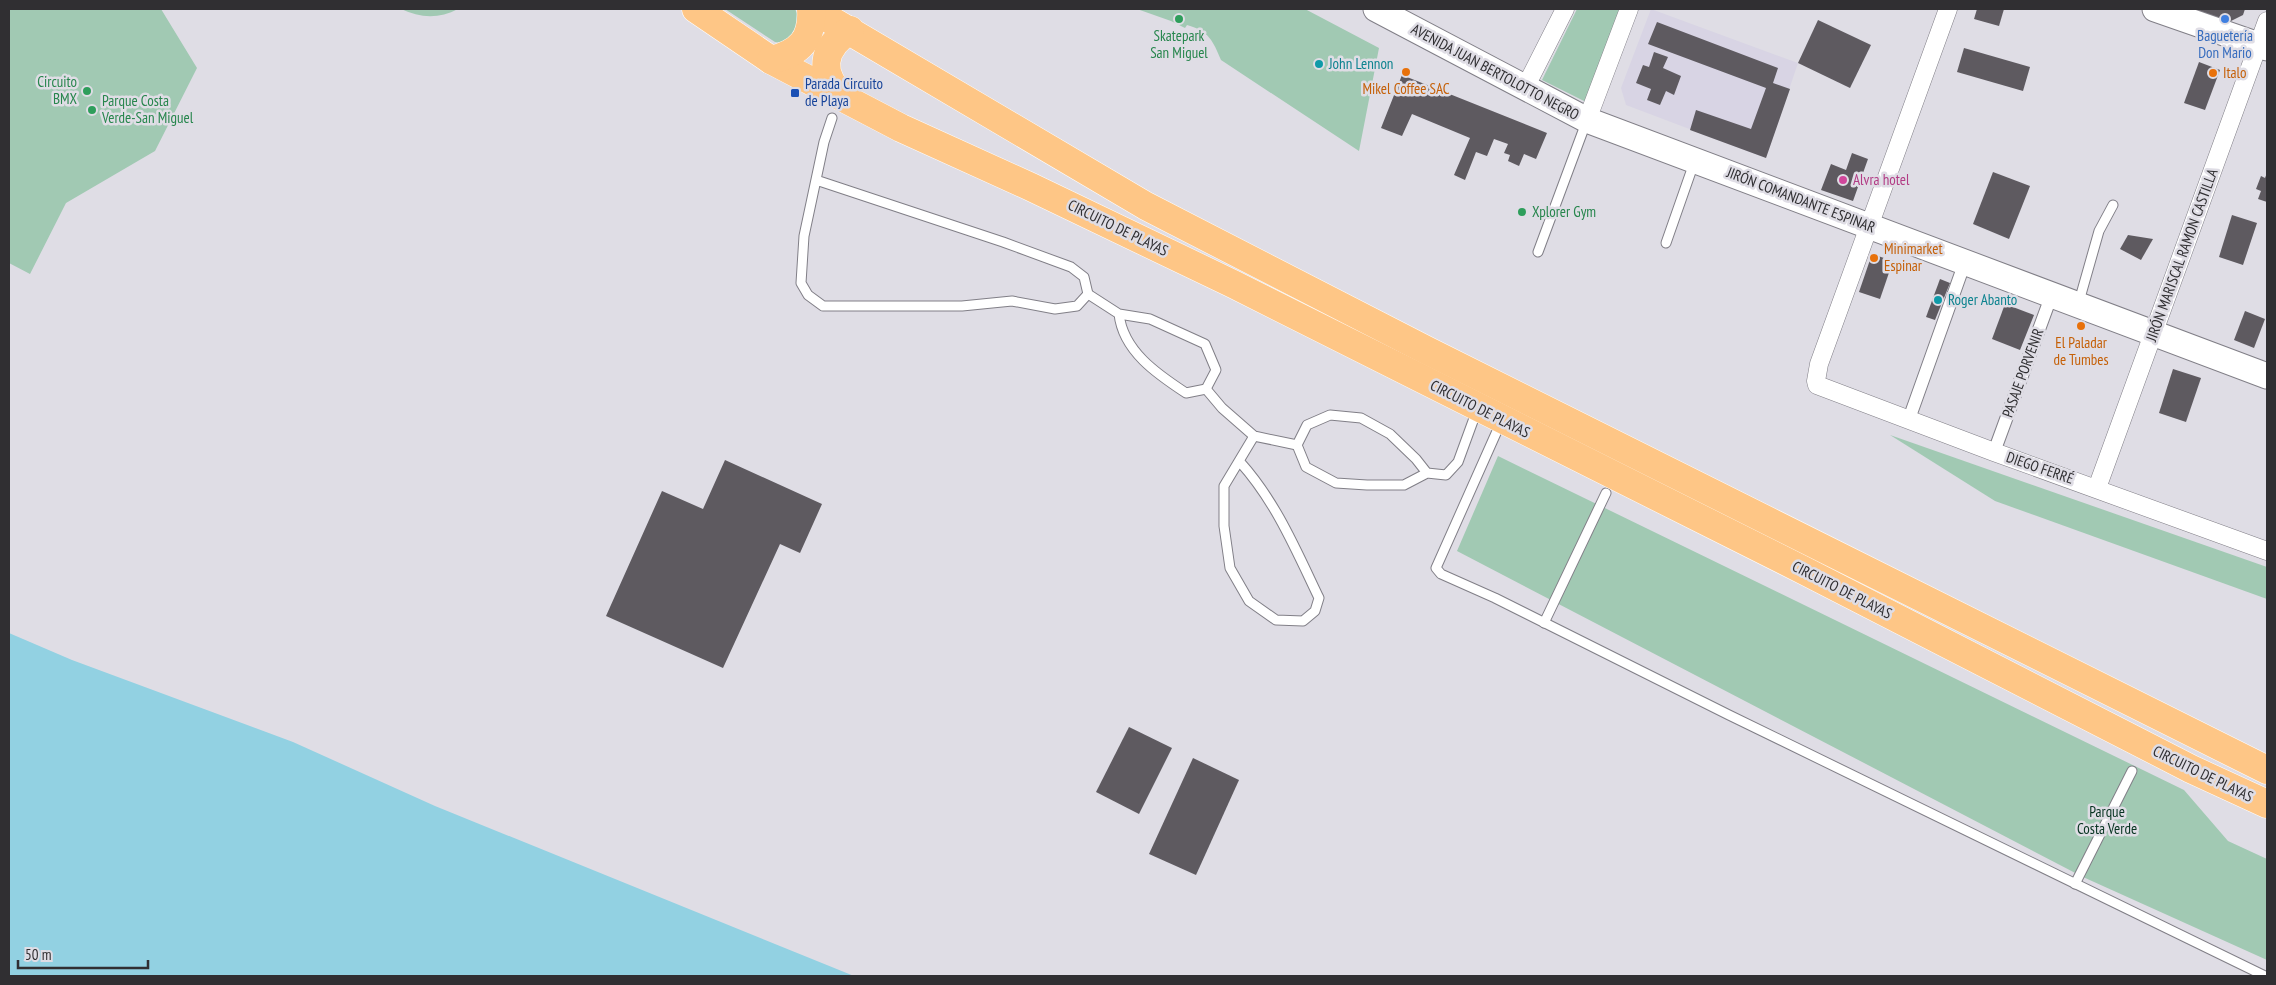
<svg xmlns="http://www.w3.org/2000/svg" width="2276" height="985" viewBox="0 0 2276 985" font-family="'PT Sans Narrow',sans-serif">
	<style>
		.built { fill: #d8d4e4 }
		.green { fill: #a1c9b3 }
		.water { fill: #92d1e2 }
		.building { fill: #5e5a60 }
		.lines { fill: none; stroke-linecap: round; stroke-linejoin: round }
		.service-casing { stroke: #817f87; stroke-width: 11 }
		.pedestrian-casing { stroke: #817f87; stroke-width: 14 }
		.minor-casing { stroke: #817f87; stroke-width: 19 }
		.secondary-casing { stroke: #817f87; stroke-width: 27 }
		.trunk-casing { stroke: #fff; stroke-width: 29 }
		.service { stroke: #fff; stroke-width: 9 }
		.pedestrian { stroke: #fff; stroke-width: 12 }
		.minor { stroke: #fff; stroke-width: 18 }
		.secondary { stroke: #fff; stroke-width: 25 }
		.trunk { stroke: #fec686; stroke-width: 28 }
		.leisure-dot { fill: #2e9e5b; stroke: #dfdde5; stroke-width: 2 }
		.shop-dot { fill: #3f7fe0; stroke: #dfdde5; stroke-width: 2 }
		.culture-dot { fill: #0f9aa8; stroke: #dfdde5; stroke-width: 2 }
		.food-dot { fill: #e8710a; stroke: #dfdde5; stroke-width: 2 }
		.transit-dot { fill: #1a4fb4; stroke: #dfdde5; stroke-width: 2 }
		.hotel-dot { fill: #d1479c; stroke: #dfdde5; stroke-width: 2 }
		.labels { text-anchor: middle; stroke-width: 5; stroke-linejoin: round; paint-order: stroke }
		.leisure-label { font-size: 15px; fill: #27864d; stroke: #dfdde5; text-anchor: start }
		.shop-label { font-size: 15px; fill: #366cbe; stroke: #dfdde5 }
		.culture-label { font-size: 15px; fill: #0d838f; stroke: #dfdde5; text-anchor: start }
		.street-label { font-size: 15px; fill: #302f32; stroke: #dfdde5 }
		.food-label { font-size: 15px; fill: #c56008; stroke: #dfdde5; text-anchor: start }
		.transit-label { font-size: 15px; fill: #164399; stroke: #dfdde5; text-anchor: start }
		.hotel-label { font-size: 15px; fill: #b23c85; stroke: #dfdde5; text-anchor: start }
		.park-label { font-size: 15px; fill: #073421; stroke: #dfdde5 }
	</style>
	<rect width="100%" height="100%" fill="#dfdde5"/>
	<!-- built -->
	<polygon class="built" points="1651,9 1798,63 1766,158 1626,105 1621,88"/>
	<!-- green -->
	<g class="green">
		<polygon points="9,9 161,9 197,68 155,151 66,203 30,274 9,263"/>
		<path d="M401,9H458C439,19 420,18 401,9Z"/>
		<polygon points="725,9 795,9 799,17 798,33 782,43 775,42"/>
		<path d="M1137,9H1305L1379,48L1359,151L1221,60C1213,41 1209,31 1187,25L1185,28L1171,21Z"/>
		<polygon points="1577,9 1622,9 1586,102 1542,80"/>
		<polygon points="1890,435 2267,567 2267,599 1995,501"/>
		<polygon points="1498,456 2184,790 2228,841 2267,859 2267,960 2083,877 1457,551"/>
	</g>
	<!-- water -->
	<polygon class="water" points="9,633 72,660 293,742 435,806 854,976 9,976"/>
	<!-- building -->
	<g class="building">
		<polygon points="1977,9 2004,9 1999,26 1974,19"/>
		<polygon points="2199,9 2245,9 2243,15 2227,23 2197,13"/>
		<polygon points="1818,20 1871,45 1850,88 1798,63"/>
		<polygon points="1657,22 1778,68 1773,83 1790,89 1766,158 1690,130 1696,110 1751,129 1766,88 1648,44"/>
		<polygon points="1964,48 2030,67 2023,91 1957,72"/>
		<polygon points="1654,52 1668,57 1663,68 1681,76 1674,95 1666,91 1660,105 1647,100 1651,89 1636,83 1643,65 1649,67"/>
		<polygon points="2199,62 2220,70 2205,110 2184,103"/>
		<polygon points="1402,75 1547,133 1536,159 1524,154 1519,166 1508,161 1510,155 1504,153 1508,144 1494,139 1487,156 1476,152 1465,180 1454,175 1470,138 1412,114 1402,136 1381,128"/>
		<polygon points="1852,153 1868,159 1853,201 1821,190 1831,164 1846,170"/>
		<polygon points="1993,172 2030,186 2009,239 1973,224"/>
		<polygon points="2267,173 2267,202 2258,199 2261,191 2256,189 2261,176 2265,178"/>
		<polygon points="2232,215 2257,223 2243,265 2219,257"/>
		<polygon points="2128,235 2153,239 2141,260 2120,249"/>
		<polygon points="1872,254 1893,261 1880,299 1859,292"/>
		<polygon points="1940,279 1950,283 1935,320 1926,317"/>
		<polygon points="2005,304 2034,315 2020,350 1992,339"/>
		<polygon points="2245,311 2265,319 2254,348 2234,340"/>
		<polygon points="2173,369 2201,378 2186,422 2159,413"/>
		<polygon points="725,460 822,504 800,553 780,544 723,668 606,616 662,491 703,509"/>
		<polygon points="1129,727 1172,748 1139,814 1096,792"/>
		<polygon points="1193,758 1239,780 1196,875 1149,854"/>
	</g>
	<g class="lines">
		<defs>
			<g id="service">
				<polyline points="816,180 1003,242 1071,267 1084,277 1088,294 1077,306 1055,309 1012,301 962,306 823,306 808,295 801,283 804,236 824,142 832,118"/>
				<polyline points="1666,243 1694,163"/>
				<polyline points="1538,252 1587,120"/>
				<path d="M1088,294L1119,314L1150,319L1205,344L1216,370L1206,389L1186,393C1157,374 1123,351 1119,314"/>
				<polyline points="2078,305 2099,231 2113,205"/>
				<polyline points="1206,389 1222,408 1254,436 1297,445"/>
				<polyline points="1501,422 1436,568 1441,574 1495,598 1729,715 2265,976"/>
				<path d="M1240,462C1276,502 1296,550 1319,598L1315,611L1303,621L1276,620L1249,601L1230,568L1224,526V486L1254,436"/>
				<polyline points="1427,473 1416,459 1390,434 1361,418 1330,415 1307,425 1297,445 1306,467 1336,483 1367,485 1404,485 1427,473 1446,475 1458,462 1477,410"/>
				<polyline points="1544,623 1606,493"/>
				<polyline points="2075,884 2132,771"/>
			</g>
			<g id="pedestrian">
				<polyline points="1909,419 1965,262"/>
				<polyline points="1994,452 2052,294"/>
			</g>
			<g id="minor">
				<polyline points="1948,9 1819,364 1816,381 1817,385 1994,452 2267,551"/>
				<polyline points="1525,88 1565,9"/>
				<polyline points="1587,120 1629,9"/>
				<polyline points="2097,488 2267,21"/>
			</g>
			<g id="secondary">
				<polyline points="1376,9 1587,120 2267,376"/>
				<polyline points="2155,9 2267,48"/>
			</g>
			<g id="trunk">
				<polyline points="696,9 771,60 901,128 1031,187 1233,284 1803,570 2191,769 2267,804"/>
				<polyline points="812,9 1146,206 1428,351 2267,770"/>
				<path d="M771,60C800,53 813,39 811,9"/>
				<path d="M844,97C818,75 821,48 850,30"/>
			</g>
		</defs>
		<!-- service casing -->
		<use href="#service" class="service-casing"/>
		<!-- pedestrian casing -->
		<use href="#pedestrian" class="pedestrian-casing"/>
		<!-- minor casing -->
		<use href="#minor" class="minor-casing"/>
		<!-- secondary casing -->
		<use href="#secondary" class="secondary-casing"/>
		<!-- trunk casing -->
		<use href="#trunk" class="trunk-casing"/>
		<!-- service -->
		<use href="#service" class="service"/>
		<!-- pedestrian -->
		<use href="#pedestrian" class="pedestrian"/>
		<!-- minor -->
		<use href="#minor" class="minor"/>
		<!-- secondary -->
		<use href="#secondary" class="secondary"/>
		<!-- trunk -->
		<use href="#trunk" class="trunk"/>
	</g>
	<!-- markers -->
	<g class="leisure-dot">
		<circle cx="1179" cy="19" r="5"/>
		<circle cx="87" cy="91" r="5"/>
		<circle cx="92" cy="110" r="5"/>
		<circle cx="1522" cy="212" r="5"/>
	</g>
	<circle class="shop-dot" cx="2225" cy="19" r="5"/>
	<g class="culture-dot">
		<circle cx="1319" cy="64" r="5"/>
		<circle cx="1938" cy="300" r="5"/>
	</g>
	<g class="food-dot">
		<circle cx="1406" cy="72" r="5"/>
		<circle cx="2213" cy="73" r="5"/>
		<circle cx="1874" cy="258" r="5"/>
		<circle cx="2081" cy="326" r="5"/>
	</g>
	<rect class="transit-dot" x="790" y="88" width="10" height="10" rx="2.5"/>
	<circle class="hotel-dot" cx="1843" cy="180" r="5"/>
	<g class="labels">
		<!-- leisure labels -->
		<g class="leisure-label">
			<text x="1179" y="41" text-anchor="middle">Skatepark<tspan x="1179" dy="17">San Miguel</tspan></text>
			<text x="77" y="87" text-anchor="end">Circuito<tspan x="77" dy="17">BMX</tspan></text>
			<text x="102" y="106">Parque Costa<tspan x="102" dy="17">Verde-San Miguel</tspan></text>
			<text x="1532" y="217">Xplorer Gym</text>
		</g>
		<!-- shop labels -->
		<g class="shop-label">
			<text x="2225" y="41">Baguetería<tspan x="2225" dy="17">Don Mario</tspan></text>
		</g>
		<!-- culture labels -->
		<g class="culture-label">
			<text x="1329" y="69">John Lennon</text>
			<text x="1948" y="305">Roger Abanto</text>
		</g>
		<!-- street labels -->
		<g class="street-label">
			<text transform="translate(1495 72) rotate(28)" y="5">AVENIDA JUAN BERTOLOTTO NEGRO</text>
			<text transform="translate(1801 200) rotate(21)" y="5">JIRÓN COMANDANTE ESPINAR</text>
			<text transform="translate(1118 228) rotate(26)" y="5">CIRCUITO DE PLAYAS</text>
			<text transform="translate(2182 255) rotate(-70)" y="5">JIRÓN MARISCAL RAMON CASTILLA</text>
			<text transform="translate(2023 373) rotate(-70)" y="5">PASAJE PORVENIR</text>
			<text transform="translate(1480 409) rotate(27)" y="5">CIRCUITO DE PLAYAS</text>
			<text transform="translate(2040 468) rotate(19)" y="5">DIEGO FERRÉ</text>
			<text transform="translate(1842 590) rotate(27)" y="5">CIRCUITO DE PLAYAS</text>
			<text transform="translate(2203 774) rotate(26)" y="5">CIRCUITO DE PLAYAS</text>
		</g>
		<!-- food labels -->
		<g class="food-label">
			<text x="2223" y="78">Italo</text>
			<text x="1406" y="94" text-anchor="middle">Mikel Coffee SAC</text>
			<text x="1884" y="254">Minimarket<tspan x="1884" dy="17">Espinar</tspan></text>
			<text x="2081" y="348" text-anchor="middle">El Paladar<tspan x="2081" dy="17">de Tumbes</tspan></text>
		</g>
		<!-- transit labels -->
		<g class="transit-label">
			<text x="805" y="89">Parada Circuito<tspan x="805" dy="17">de Playa</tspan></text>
		</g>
		<!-- hotel labels -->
		<g class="hotel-label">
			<text x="1853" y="185">Alvra hotel</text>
		</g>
		<!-- park labels -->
		<g class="park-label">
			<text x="2107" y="817">Parque<tspan x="2107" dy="17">Costa Verde</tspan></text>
		</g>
	</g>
	<!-- border -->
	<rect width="2276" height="985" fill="none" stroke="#302f32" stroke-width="20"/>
	<!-- scale -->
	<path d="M18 960v8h130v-8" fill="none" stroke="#302f32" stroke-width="2.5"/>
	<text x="25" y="960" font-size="15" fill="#302f32" stroke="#dfdde5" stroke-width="4" paint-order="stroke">50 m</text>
</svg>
